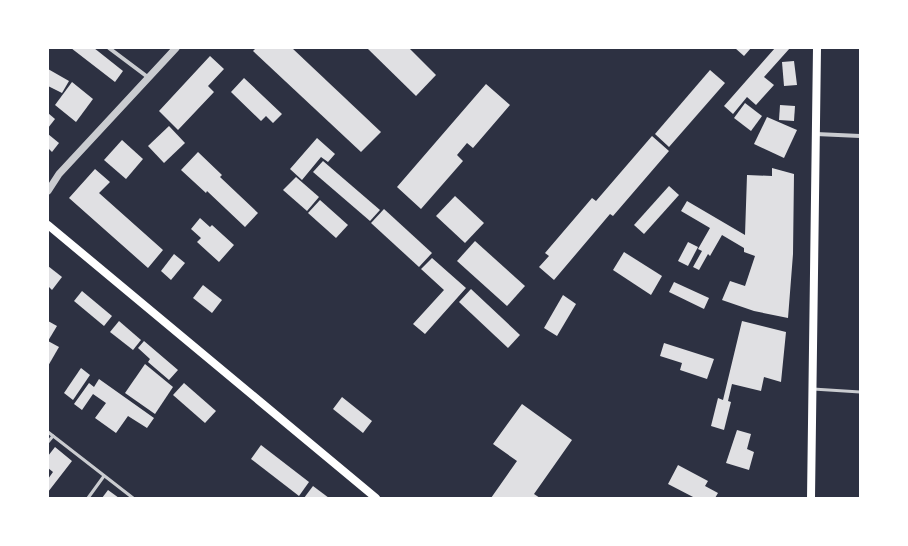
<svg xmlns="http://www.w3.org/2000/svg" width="908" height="546" viewBox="0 0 908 546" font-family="'Roboto Condensed',sans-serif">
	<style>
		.building { fill: #e0e0e3 }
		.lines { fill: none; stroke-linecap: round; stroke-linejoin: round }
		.service { stroke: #caccd0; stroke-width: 3 }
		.minor { stroke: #caccd0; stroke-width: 4 }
		.tertiary { stroke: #caccd0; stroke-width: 7 }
		.secondary { stroke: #fff; stroke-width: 8 }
	</style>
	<rect width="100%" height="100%" fill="#2d3142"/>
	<!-- building -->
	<g class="building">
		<polygon points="71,48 94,48 123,71 115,82"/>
		<polygon points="256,48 292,48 381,132 361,152 253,51"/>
		<polygon points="367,48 409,48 436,75 416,96"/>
		<polygon points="735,48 751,48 744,56"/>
		<polygon points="775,48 790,48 764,77 774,85 756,105 747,97 733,114 724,106"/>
		<polygon points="210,56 224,69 208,86 214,92 178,130 159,111"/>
		<polygon points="794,61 797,85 784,86 782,62"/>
		<polygon points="48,69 69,81 62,93 48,86"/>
		<polygon points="710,70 725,83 669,147 655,134"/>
		<polygon points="244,78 282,114 273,123 266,116 261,121 231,92"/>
		<polygon points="72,82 93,99 76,122 55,105"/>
		<polygon points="486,84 510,105 473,148 467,143 457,155 463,161 421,209 397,187"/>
		<polygon points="745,103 762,116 751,131 734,118"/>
		<polygon points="780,105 795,106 794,121 779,120"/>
		<polygon points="48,113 55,119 48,128"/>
		<polygon points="767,117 797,130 784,158 754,144"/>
		<polygon points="169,126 185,143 164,163 148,146"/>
		<polygon points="48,134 59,143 52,152 48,148"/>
		<polygon points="652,136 669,151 613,216 610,214 554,280 539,267 549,256 545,253 592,198 596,201"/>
		<polygon points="317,138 335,154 328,162 321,157 302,180 290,169"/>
		<polygon points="122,140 143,159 126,179 104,160"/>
		<polygon points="198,152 222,175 220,177 258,213 245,227 207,191 206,193 181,170"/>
		<polygon points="323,161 380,210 370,221 313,172"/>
		<polygon points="772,168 794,174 793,254 788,318 754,311 722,300 730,281 745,286 755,256 744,252 744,248 722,235 710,256 708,254 699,270 693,267 702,251 698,249 710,228 681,211 687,201 745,235 747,175 772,176"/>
		<polygon points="95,169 110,182 99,193 163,250 148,268 69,198"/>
		<polygon points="296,177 319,197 307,211 283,190"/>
		<polygon points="669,186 679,195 644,234 634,225"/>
		<polygon points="455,196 484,223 465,243 436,216"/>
		<polygon points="320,200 348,225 336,238 308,213"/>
		<polygon points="384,209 432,253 419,267 371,223"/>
		<polygon points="200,218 210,227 212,225 234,245 219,262 197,242 201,238 191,229"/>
		<polygon points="475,241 525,286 507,306 457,261"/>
		<polygon points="688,242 698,247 688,266 678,261"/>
		<polygon points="624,252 662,276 651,295 613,270"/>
		<polygon points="174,254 185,263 171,280 161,271"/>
		<polygon points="432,258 466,288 425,334 413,324 444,290 421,269"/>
		<polygon points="48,266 62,277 52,290 48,286"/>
		<polygon points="674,282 709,298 704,309 669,292"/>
		<polygon points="203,285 222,300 212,313 193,298"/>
		<polygon points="471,289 520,335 508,348 459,302"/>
		<polygon points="82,291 112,316 104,326 74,301"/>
		<polygon points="563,295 576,304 557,336 544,328"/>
		<polygon points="48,321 57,326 48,341"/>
		<polygon points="119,321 141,340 133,350 110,332"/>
		<polygon points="742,321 786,332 781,382 764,377 761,391 732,384 728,401 731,402 724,430 711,426 718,398 723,400"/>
		<polygon points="48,341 59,347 48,366"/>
		<polygon points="144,341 178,370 169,380 148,362 150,359 138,348"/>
		<polygon points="664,343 714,359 707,379 680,370 682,363 660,356"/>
		<polygon points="145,364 173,387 155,414 125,393"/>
		<polygon points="81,368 90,375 73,400 64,393"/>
		<polygon points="99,379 154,418 147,428 128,416 116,433 95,418 106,403 93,394 82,410 74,404 89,383 94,387"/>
		<polygon points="184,383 216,411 205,423 173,395"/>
		<polygon points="342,397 372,421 363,433 333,409"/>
		<polygon points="522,404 572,440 534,494 540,498 491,498 517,461 493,444"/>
		<polygon points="737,430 751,434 747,449 754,452 749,470 726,463"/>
		<polygon points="261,445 309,482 299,496 251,459"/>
		<polygon points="55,447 72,461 48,492 48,479 53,472 48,468 48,456"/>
		<polygon points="678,465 708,481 705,486 718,493 715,498 695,498 668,484"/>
		<polygon points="313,486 329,498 304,498"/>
		<polygon points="108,490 119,498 102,498"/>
	</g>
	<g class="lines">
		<!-- service -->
		<g class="service">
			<polyline points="813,389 860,392"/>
			<polyline points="48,432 133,498"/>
			<polyline points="48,442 53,436"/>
			<polyline points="88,498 104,476"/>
		</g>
		<!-- minor -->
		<g class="minor">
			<polyline points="109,48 149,78"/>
			<polyline points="816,134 860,136"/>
		</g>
		<!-- tertiary -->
		<polyline class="tertiary" points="48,191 59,174 176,48"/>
		<!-- secondary -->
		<g class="secondary">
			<polyline points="48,225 376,498"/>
			<polyline points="811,498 817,48"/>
		</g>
	</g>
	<!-- border -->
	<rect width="908" height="546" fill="none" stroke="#ffffff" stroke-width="98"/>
</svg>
